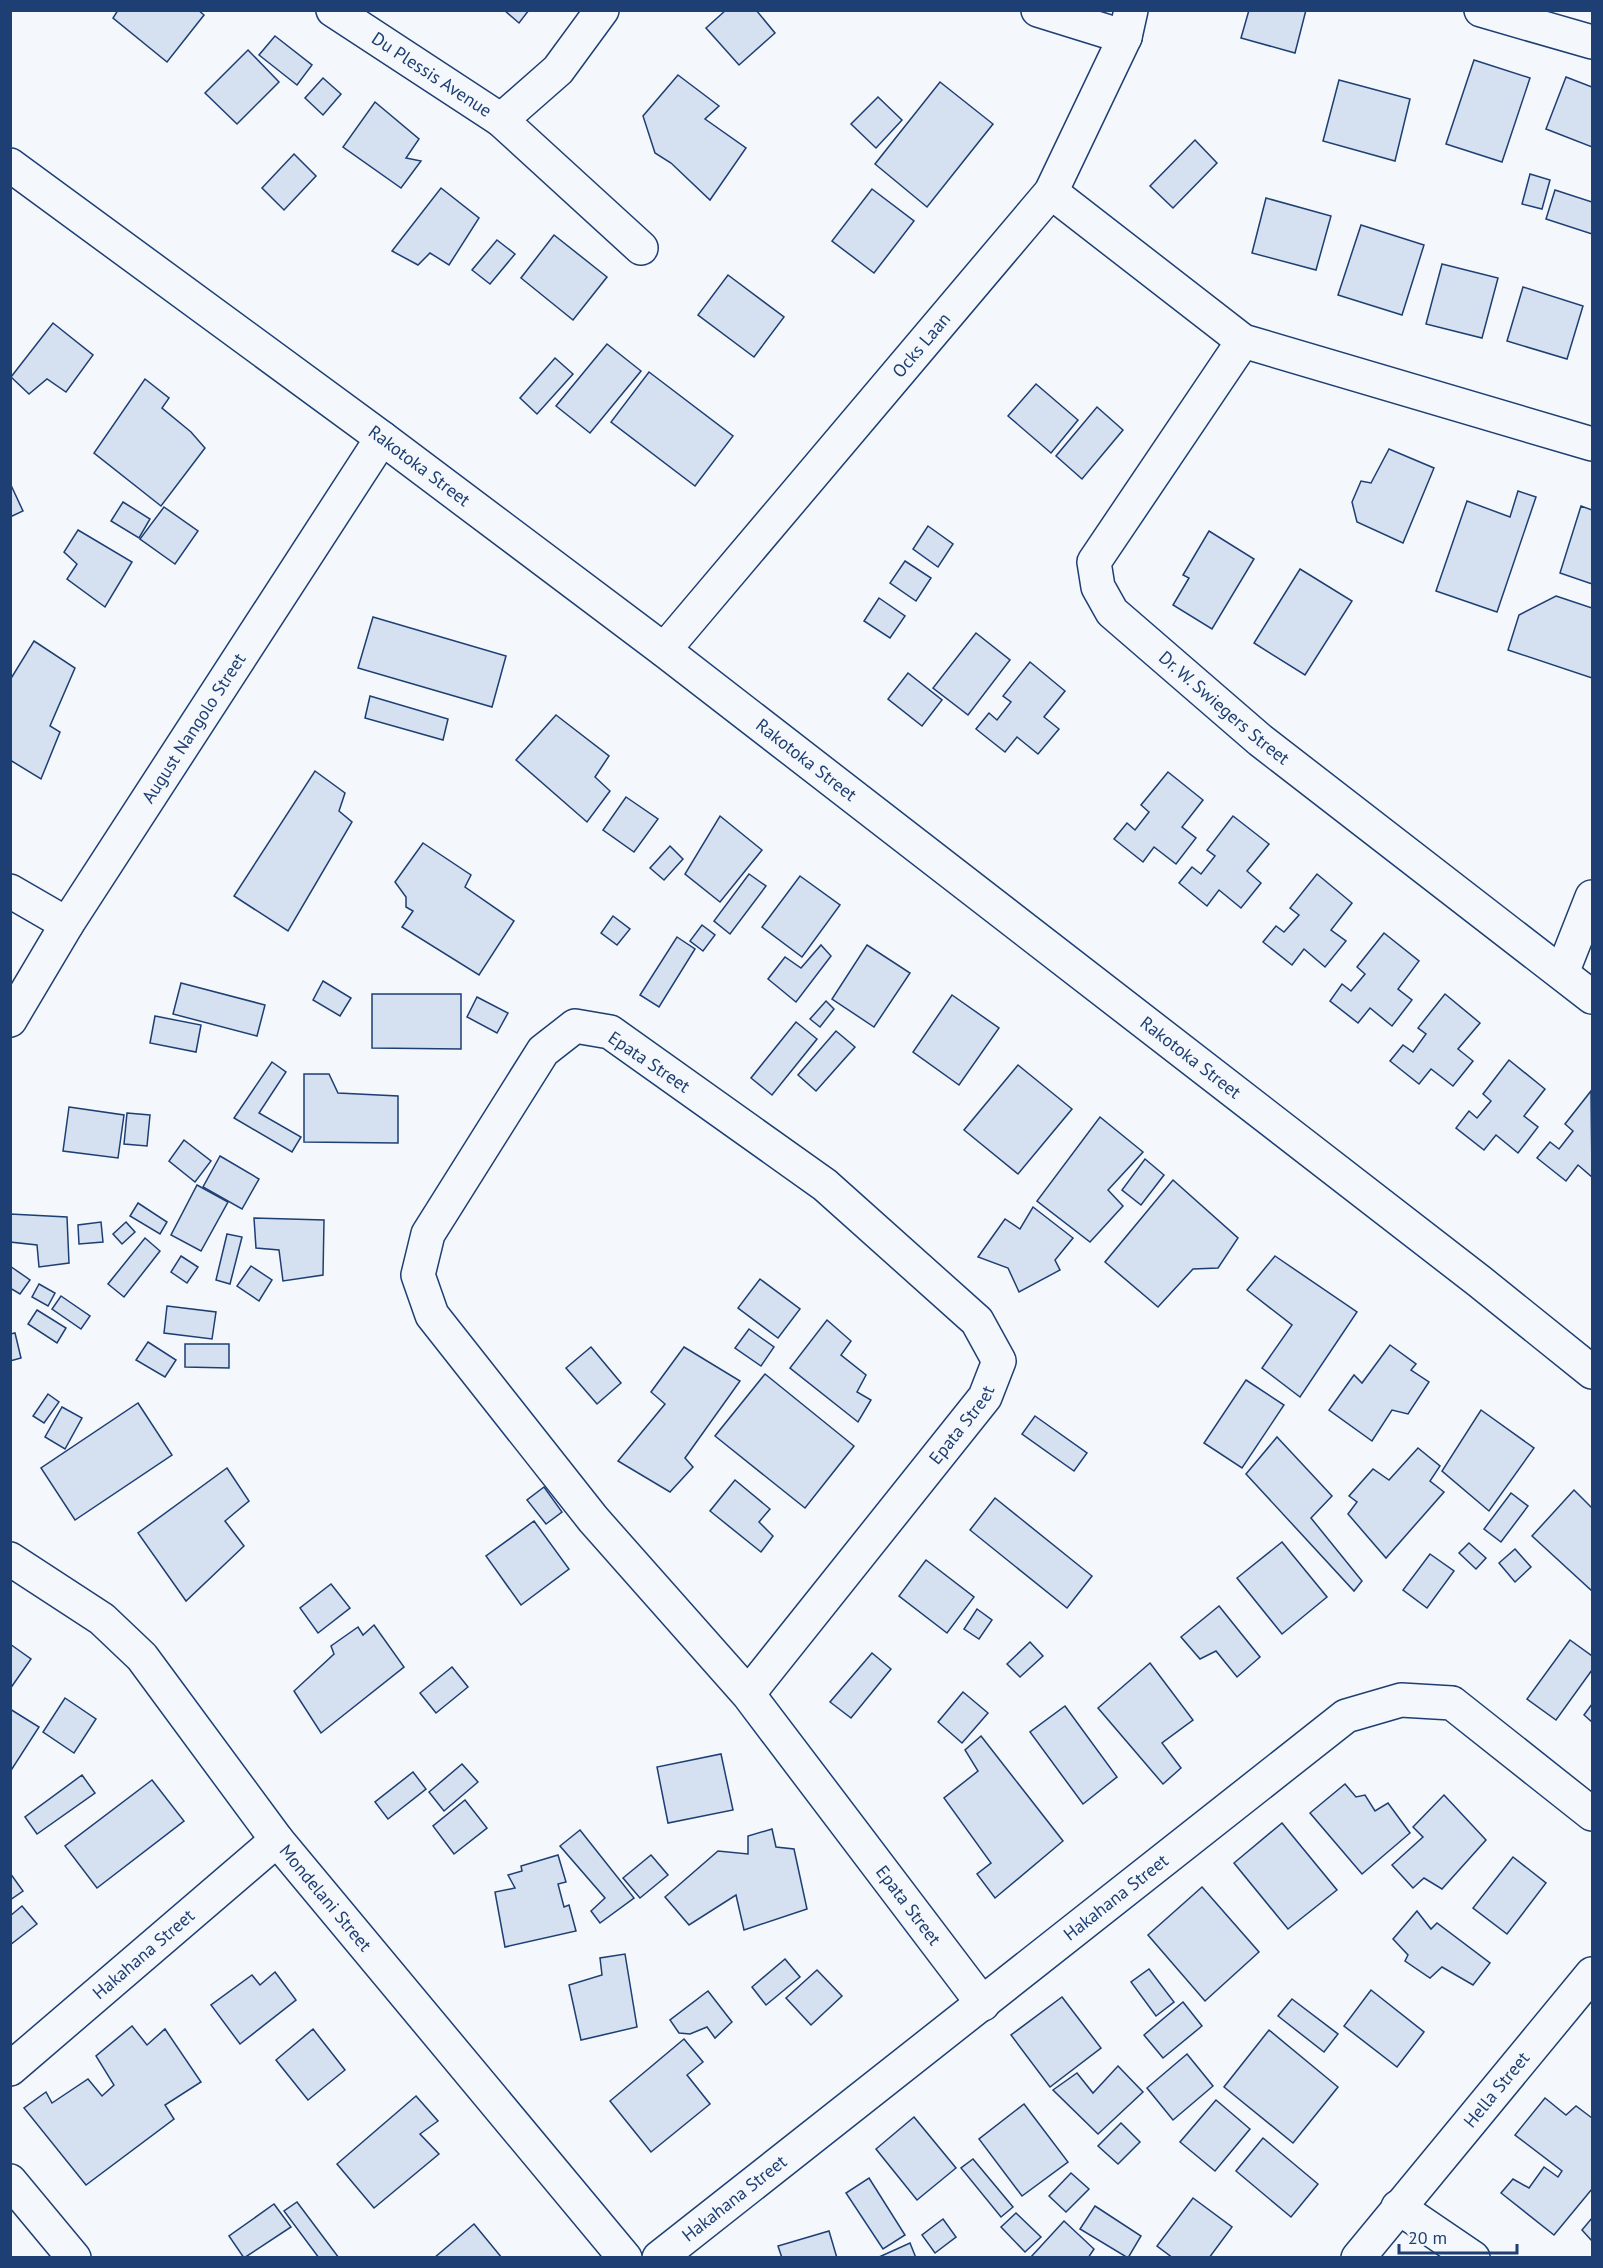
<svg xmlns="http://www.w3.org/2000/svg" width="1603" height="2268" viewBox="0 0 1603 2268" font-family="'PT Sans',sans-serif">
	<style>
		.building { fill: #d5e0f0; stroke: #1d3f73; stroke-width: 1.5 }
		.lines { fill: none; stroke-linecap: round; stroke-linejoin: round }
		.minor-casing { stroke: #1d3f73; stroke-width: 36 }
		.minor { stroke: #f4f7fb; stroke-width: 33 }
		.labels { text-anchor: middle; stroke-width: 4.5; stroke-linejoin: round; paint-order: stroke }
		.street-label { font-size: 18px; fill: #1d3f73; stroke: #f4f7fb }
	</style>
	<rect width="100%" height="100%" fill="#f4f7fb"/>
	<!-- building -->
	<g class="building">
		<polygon points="118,10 198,10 204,15 167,62 113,18"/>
		<polygon points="504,10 529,10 519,23"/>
		<polygon points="726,10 756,10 775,33 739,65 706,28"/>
		<polygon points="1249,10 1306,10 1295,53 1241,38"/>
		<polygon points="275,36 312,65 297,85 259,55"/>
		<polygon points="248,50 279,82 237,124 205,93"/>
		<polygon points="1474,60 1530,78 1502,162 1446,144"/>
		<polygon points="678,75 719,106 705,119 746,148 710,200 671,163 655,153 643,116"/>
		<polygon points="1566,77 1592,87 1592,147 1546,129"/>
		<polygon points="323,78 341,94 323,115 305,98"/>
		<polygon points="1339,80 1410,99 1395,161 1323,141"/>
		<polygon points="940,82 993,124 927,207 875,164"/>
		<polygon points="878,97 902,120 876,148 851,124"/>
		<polygon points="375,102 419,139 406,158 421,161 401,188 343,147"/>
		<polygon points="1195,140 1217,163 1173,208 1150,186"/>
		<polygon points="294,154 316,176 284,210 262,188"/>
		<polygon points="1530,174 1550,180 1542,209 1522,204"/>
		<polygon points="441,188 479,218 449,265 430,253 418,265 392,251"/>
		<polygon points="872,189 914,221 874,273 832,241"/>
		<polygon points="1555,190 1592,202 1592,234 1546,219"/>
		<polygon points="1266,198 1331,216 1316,270 1252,253"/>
		<polygon points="1361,225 1424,245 1402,315 1338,295"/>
		<polygon points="554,235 607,277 573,320 521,278"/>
		<polygon points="497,240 515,254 490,284 472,270"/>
		<polygon points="1442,264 1498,278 1482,338 1426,324"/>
		<polygon points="728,275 784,317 754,357 698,315"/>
		<polygon points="1523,287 1583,306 1567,359 1507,341"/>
		<polygon points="53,323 93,355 66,392 47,379 29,394 11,377"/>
		<polygon points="607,344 641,371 590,433 556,406"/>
		<polygon points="555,358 573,374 537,414 520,398"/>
		<polygon points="649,372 733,436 695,486 611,422"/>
		<polygon points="145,379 169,398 162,408 191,432 205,448 161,506 94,453"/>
		<polygon points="1036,384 1078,420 1051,453 1008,416"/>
		<polygon points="1097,407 1123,430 1082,479 1056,456"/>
		<polygon points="1389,449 1434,468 1403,543 1357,522 1352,502 1361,481 1371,483"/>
		<polygon points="10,483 23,511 10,517"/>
		<polygon points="1518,491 1536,497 1497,612 1436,591 1467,501 1510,517"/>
		<polygon points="123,502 150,519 139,538 111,521"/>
		<polygon points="1581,506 1592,510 1592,584 1560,573"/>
		<polygon points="164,507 198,531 175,564 140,539"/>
		<polygon points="928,526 953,544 938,567 913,549"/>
		<polygon points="78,530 132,562 105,607 67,579 77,564 64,552"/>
		<polygon points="1209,531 1254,559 1212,629 1173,605 1189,578 1183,575"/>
		<polygon points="905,561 931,578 916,601 890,583"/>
		<polygon points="1300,569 1352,601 1305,675 1254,643"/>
		<polygon points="1556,596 1592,608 1592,678 1508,650 1519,615"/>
		<polygon points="879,598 905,616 890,638 864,621"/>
		<polygon points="373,617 506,656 492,707 358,668"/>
		<polygon points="976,633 1010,660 968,715 933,688"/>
		<polygon points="34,641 75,668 50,726 60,732 41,779 10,760 10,680"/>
		<polygon points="1030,662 1065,691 1044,717 1059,729 1038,754 1017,737 1005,752 976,729 989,713 997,720 1011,702 1003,696"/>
		<polygon points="908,673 942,700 922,726 888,699"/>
		<polygon points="370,696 448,719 443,740 365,718"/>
		<polygon points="556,715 609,756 595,777 610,791 587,822 516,760"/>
		<polygon points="315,771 345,793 339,811 352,822 288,931 234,896"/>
		<polygon points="1168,772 1203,800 1182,827 1196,838 1176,864 1154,847 1143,862 1114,839 1127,823 1135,830 1149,812 1141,805"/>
		<polygon points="626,797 658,819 634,852 603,830"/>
		<polygon points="720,816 762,850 720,902 685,874"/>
		<polygon points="1233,816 1269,844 1247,871 1261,883 1241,908 1219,890 1207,906 1179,883 1192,867 1201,874 1215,856 1207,850"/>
		<polygon points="423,843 471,875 465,887 514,921 479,975 402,927 413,911 406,907 406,897 395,882"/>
		<polygon points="670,846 683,859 664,880 650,868"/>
		<polygon points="749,874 766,886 730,934 714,921"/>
		<polygon points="1317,874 1352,903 1331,930 1346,941 1325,967 1304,949 1292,965 1263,942 1276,926 1284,932 1299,915 1290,908"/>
		<polygon points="800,876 840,905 802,957 762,927"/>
		<polygon points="613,916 630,929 617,945 601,933"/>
		<polygon points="702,925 715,935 703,951 690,941"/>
		<polygon points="1384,933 1419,961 1398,989 1412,1000 1392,1026 1370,1008 1358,1023 1330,1001 1342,984 1351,991 1365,974 1357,967"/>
		<polygon points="677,937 695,949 659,1007 640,995"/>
		<polygon points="821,945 831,956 796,1002 768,979 785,957 801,968"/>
		<polygon points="867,945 910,973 874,1027 832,999"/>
		<polygon points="323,981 351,998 340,1016 313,1000"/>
		<polygon points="181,983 265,1005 257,1036 173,1014"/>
		<polygon points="372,994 461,994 461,1049 372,1048"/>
		<polygon points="1445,994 1480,1023 1458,1049 1473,1061 1453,1086 1431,1069 1419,1084 1390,1061 1403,1045 1413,1052 1426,1034 1418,1028"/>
		<polygon points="952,995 999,1028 959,1085 913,1052"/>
		<polygon points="477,997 508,1013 497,1033 467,1017"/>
		<polygon points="826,1001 834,1009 820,1027 810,1019"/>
		<polygon points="155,1016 201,1025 196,1052 150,1043"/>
		<polygon points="796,1022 817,1039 772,1095 751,1078"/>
		<polygon points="836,1031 855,1047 816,1091 798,1075"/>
		<polygon points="1509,1060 1545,1089 1524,1116 1538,1127 1518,1153 1496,1135 1484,1150 1456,1128 1469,1111 1477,1118 1491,1101 1483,1094"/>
		<polygon points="272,1062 286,1072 259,1113 301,1137 292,1152 234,1118"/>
		<polygon points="1018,1065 1072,1109 1018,1174 964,1130"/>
		<polygon points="304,1074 329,1074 338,1093 398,1096 398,1143 304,1142"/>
		<polygon points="1591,1091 1592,1177 1578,1165 1566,1181 1537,1158 1550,1142 1559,1149 1573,1131 1565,1124"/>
		<polygon points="69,1107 124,1115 118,1158 63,1151"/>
		<polygon points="127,1113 150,1115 147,1146 124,1144"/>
		<polygon points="1100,1117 1143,1152 1108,1190 1123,1206 1090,1242 1037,1201"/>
		<polygon points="184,1140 211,1161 195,1182 169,1161"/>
		<polygon points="220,1156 259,1179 242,1209 203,1187"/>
		<polygon points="1145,1159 1164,1175 1141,1205 1122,1190"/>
		<polygon points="1173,1180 1238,1238 1218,1268 1193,1269 1158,1307 1105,1262"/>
		<polygon points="197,1185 228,1202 201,1251 171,1235"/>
		<polygon points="138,1203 167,1222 160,1234 130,1216"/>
		<polygon points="1033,1207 1073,1238 1055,1260 1060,1270 1019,1292 1008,1268 978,1257 1005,1219 1020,1229"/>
		<polygon points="10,1214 67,1217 69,1263 39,1267 37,1245 10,1242"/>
		<polygon points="254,1218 324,1220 323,1275 283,1281 279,1250 256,1248"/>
		<polygon points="101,1222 103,1242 79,1244 78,1225"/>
		<polygon points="126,1222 135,1232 122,1244 113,1234"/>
		<polygon points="227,1234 242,1237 230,1284 216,1280"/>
		<polygon points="145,1238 160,1251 124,1297 108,1284"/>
		<polygon points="181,1256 198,1267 187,1283 171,1272"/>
		<polygon points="1275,1256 1357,1312 1300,1397 1262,1368 1292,1325 1247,1290"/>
		<polygon points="10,1266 30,1280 20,1294 10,1288"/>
		<polygon points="251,1266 272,1280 259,1301 237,1286"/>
		<polygon points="760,1279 800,1309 778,1338 738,1308"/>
		<polygon points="39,1284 55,1293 48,1306 32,1297"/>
		<polygon points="61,1296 90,1316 81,1329 52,1309"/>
		<polygon points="167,1306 216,1312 212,1339 164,1333"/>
		<polygon points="37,1310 66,1328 57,1343 28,1324"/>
		<polygon points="827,1320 851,1341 841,1355 866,1375 857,1392 871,1400 858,1422 790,1368"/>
		<polygon points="749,1329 774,1347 761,1366 735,1348"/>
		<polygon points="15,1333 21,1358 10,1361 10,1334"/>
		<polygon points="148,1342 176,1360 165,1377 136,1360"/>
		<polygon points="185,1344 229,1344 229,1368 185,1367"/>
		<polygon points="1390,1345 1416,1364 1411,1370 1429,1382 1408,1414 1392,1410 1372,1441 1329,1410 1354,1375 1362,1383"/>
		<polygon points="591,1347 621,1383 597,1404 566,1368"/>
		<polygon points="684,1347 740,1381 685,1458 693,1467 670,1492 618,1461 665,1404 651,1392"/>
		<polygon points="765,1374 854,1446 805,1508 715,1436"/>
		<polygon points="1246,1380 1284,1405 1242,1468 1204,1443"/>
		<polygon points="48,1394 59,1402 44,1423 33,1416"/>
		<polygon points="138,1403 172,1455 75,1520 41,1468"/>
		<polygon points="62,1407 82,1418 65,1449 45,1437"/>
		<polygon points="1481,1410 1534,1448 1489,1511 1442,1471"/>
		<polygon points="1035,1416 1087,1453 1074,1471 1022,1434"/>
		<polygon points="1277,1437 1332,1496 1311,1518 1362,1581 1354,1591 1246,1474"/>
		<polygon points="1418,1448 1440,1466 1430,1481 1444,1492 1386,1558 1348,1514 1357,1502 1349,1496 1373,1469 1389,1480"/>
		<polygon points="227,1468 249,1501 225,1521 244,1546 186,1601 138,1533"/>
		<polygon points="735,1480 770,1509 759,1522 773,1536 761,1552 710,1511"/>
		<polygon points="544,1487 562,1512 546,1524 527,1500"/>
		<polygon points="1574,1490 1592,1508 1592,1591 1532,1536"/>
		<polygon points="1511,1493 1528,1506 1501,1542 1484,1529"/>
		<polygon points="995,1498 1092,1576 1067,1608 970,1530"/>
		<polygon points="534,1521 569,1569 521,1605 486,1556"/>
		<polygon points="1282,1542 1327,1597 1282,1634 1237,1578"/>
		<polygon points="1469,1543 1486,1558 1476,1569 1459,1553"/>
		<polygon points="1515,1549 1531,1567 1515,1582 1499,1563"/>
		<polygon points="1430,1554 1454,1571 1427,1608 1403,1590"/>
		<polygon points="926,1560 974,1597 947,1633 899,1596"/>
		<polygon points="331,1584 350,1608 318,1633 300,1608"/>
		<polygon points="1219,1606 1260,1657 1237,1677 1216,1651 1200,1659 1181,1637"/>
		<polygon points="977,1609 992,1620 979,1639 964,1629"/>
		<polygon points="374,1625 404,1667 321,1733 294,1691 334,1654 331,1646 358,1627 363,1635"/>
		<polygon points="1570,1640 1592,1656 1592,1670 1556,1720 1527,1699"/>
		<polygon points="1030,1642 1043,1656 1020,1677 1007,1664"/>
		<polygon points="10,1644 31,1659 10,1689"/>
		<polygon points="872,1653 891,1669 851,1718 830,1702"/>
		<polygon points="1150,1663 1193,1720 1162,1743 1181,1768 1163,1784 1098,1708"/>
		<polygon points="452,1667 468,1687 436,1713 420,1693"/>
		<polygon points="963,1692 988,1713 962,1743 938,1722"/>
		<polygon points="65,1698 96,1719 74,1753 43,1732"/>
		<polygon points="1592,1704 1592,1722 1584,1715"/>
		<polygon points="1065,1706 1117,1777 1083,1804 1030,1732"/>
		<polygon points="10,1709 39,1727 10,1772"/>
		<polygon points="981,1736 1063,1841 995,1898 977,1874 991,1863 944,1798 978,1771 965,1750"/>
		<polygon points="721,1754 733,1810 668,1823 657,1767"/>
		<polygon points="462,1764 478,1782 444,1811 429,1792"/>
		<polygon points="413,1772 426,1789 388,1819 375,1802"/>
		<polygon points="82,1775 95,1793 37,1834 25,1817"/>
		<polygon points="152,1780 184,1821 97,1888 65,1846"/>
		<polygon points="1345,1784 1356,1797 1365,1795 1375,1811 1388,1803 1410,1833 1362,1874 1310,1813"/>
		<polygon points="1444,1795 1486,1840 1442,1889 1424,1878 1413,1888 1392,1865 1423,1837 1413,1827"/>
		<polygon points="465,1800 487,1828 454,1854 433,1826"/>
		<polygon points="1282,1823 1337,1890 1288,1929 1234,1863"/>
		<polygon points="772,1829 776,1847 794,1849 807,1909 744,1930 736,1895 689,1925 665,1897 718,1851 748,1854 748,1836"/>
		<polygon points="580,1830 634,1898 600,1923 591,1911 605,1898 560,1846"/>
		<polygon points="558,1855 566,1882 558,1884 564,1907 569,1905 576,1931 505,1947 495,1892 515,1888 508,1875 522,1871 521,1866"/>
		<polygon points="651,1855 668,1875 640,1898 623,1878"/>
		<polygon points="1513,1857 1546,1883 1507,1934 1473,1908"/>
		<polygon points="10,1873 23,1891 10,1900"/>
		<polygon points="1202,1887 1259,1952 1205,2001 1148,1935"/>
		<polygon points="22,1906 37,1924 10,1945 10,1916"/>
		<polygon points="1417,1911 1431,1929 1437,1923 1490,1963 1473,1985 1442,1967 1430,1978 1405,1961 1408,1955 1393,1939"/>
		<polygon points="625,1954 637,2027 581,2040 569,1985 602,1975 600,1958"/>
		<polygon points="785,1959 800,1977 766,2005 752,1987"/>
		<polygon points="1149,1969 1174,2002 1156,2016 1131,1982"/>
		<polygon points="817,1970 842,1996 811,2025 786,1998"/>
		<polygon points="275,1972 296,2000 240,2044 211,2005 252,1975 260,1985"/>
		<polygon points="1371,1990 1424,2032 1397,2067 1344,2026"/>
		<polygon points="708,1991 732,2022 715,2038 707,2027 690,2034 679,2033 670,2020"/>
		<polygon points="1062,1997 1101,2048 1050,2087 1011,2035"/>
		<polygon points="1292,1999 1338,2034 1324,2052 1278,2016"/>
		<polygon points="1183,2002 1202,2026 1163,2058 1144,2035"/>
		<polygon points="132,2026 147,2045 165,2029 201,2082 165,2105 174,2119 86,2185 24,2108 46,2092 52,2103 88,2079 102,2096 114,2085 96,2056"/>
		<polygon points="313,2029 345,2070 308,2100 276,2060"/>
		<polygon points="1269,2030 1338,2087 1293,2143 1224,2087"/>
		<polygon points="684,2039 703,2062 687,2075 710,2104 651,2152 610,2101"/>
		<polygon points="1187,2054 1213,2086 1173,2120 1147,2088"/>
		<polygon points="1118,2066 1143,2092 1098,2134 1053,2090 1077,2073 1093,2093"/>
		<polygon points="416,2096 438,2121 420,2134 439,2154 374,2208 337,2164"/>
		<polygon points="1545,2098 1566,2115 1576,2106 1592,2118 1592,2189 1554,2235 1501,2193 1513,2179 1529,2188 1544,2167 1558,2177 1562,2171 1515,2135"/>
		<polygon points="1216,2100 1250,2129 1215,2171 1180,2142"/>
		<polygon points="1024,2104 1068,2162 1022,2196 979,2139"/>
		<polygon points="914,2117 956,2168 917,2200 876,2149"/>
		<polygon points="1121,2123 1140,2142 1118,2164 1098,2146"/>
		<polygon points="1263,2138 1318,2184 1291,2217 1236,2171"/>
		<polygon points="973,2159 1013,2207 1001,2217 961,2168"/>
		<polygon points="1071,2173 1089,2189 1066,2212 1049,2196"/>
		<polygon points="869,2178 905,2235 883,2249 846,2193"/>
		<polygon points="1193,2198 1232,2227 1209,2258 1173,2258 1157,2246"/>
		<polygon points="297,2202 339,2258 319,2258 284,2211"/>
		<polygon points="274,2204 291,2227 244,2258 229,2236"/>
		<polygon points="1095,2206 1141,2236 1128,2258 1080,2229"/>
		<polygon points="1016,2213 1041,2237 1025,2252 1001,2227"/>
		<polygon points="1592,2218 1592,2241 1582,2230"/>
		<polygon points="943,2219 956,2237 935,2253 922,2235"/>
		<polygon points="1064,2221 1094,2249 1088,2258 1030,2258"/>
		<polygon points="474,2224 502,2258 434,2258"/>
		<polygon points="829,2231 837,2258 782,2258 778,2246"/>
		<polygon points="910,2243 916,2258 879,2258 879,2257"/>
	</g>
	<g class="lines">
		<defs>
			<g id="minor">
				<path id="s1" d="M333,10L501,120L558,70L602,10"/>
				<polyline points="1038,10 1125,37"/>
				<polyline points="1481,10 1592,42"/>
				<polyline points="501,120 641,248"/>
				<path id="s2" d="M10,165L382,438L664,650L1479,1281L1592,1372"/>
				<polyline points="1051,192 1243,341 1592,444"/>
				<path id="s3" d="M1243,341L1094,562L1098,587L1112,612L1260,740L1592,997"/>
				<path id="s4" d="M664,650L1051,192L1125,37L1131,10"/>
				<polyline points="10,891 67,924"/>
				<polyline points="1562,973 1592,897"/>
				<path id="s5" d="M10,1020L67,924L382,438"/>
				<path id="s6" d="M10,1559L102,1619L142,1657L277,1840L625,2258"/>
				<path id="s7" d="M748,1694L985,1397L999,1361L977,1321L825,1185L610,1032L575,1026L543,1051L428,1234L418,1275L432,1315L593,1519L748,1694L983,2004"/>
				<path id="s8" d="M10,2069L277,1840"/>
				<polyline points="10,2181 74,2258"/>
				<polyline points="1398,2207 1473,2258"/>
				<path id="s9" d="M659,2258L1346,1716L1401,1700L1452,1703L1592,1814"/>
				<path id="s10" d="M1358,2258L1592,1974"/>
			</g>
		</defs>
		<!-- minor casing -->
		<use href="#minor" class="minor-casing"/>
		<!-- minor -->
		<use href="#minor" class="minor"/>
	</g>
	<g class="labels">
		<!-- street labels -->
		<g class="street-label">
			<text dy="6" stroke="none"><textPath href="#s1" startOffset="118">Du Plessis Avenue</textPath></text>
			<text dy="6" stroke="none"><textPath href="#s4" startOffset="399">Ocks Laan</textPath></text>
			<text dy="6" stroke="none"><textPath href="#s2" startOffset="508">Rakotoka Street</textPath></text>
			<text dy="6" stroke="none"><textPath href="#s3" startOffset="468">Dr. W. Swiegers Street</textPath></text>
			<text dy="6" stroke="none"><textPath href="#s5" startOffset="345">August Nangolo Street</textPath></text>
			<text dy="6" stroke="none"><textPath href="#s2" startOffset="994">Rakotoka Street</textPath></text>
			<text dy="6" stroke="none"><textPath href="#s2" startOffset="1480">Rakotoka Street</textPath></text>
			<text transform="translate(649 1062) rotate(34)" y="6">Epata Street</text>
			<text dy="6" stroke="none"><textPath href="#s7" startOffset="344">Epata Street</textPath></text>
			<text dy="6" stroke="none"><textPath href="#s6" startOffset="468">Mondelani Street</textPath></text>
			<text dy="6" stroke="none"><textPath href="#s9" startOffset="582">Hakahana Street</textPath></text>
			<text dy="6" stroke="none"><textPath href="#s7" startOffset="2068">Epata Street</textPath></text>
			<text dy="6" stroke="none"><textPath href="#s8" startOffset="176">Hakahana Street</textPath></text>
			<text dy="6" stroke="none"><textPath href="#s10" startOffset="218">Hella Street</textPath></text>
			<text dy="6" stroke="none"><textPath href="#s9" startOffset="96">Hakahana Street</textPath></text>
		</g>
	</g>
	<!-- border -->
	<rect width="1603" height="2268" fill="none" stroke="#1d3f73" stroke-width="24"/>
	<!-- scale -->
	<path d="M1399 2244v9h118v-9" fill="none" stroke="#1d3f73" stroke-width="3"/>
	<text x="1408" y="2244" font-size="18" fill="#1d3f73" stroke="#f4f7fb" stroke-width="4.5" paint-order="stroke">20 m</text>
</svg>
